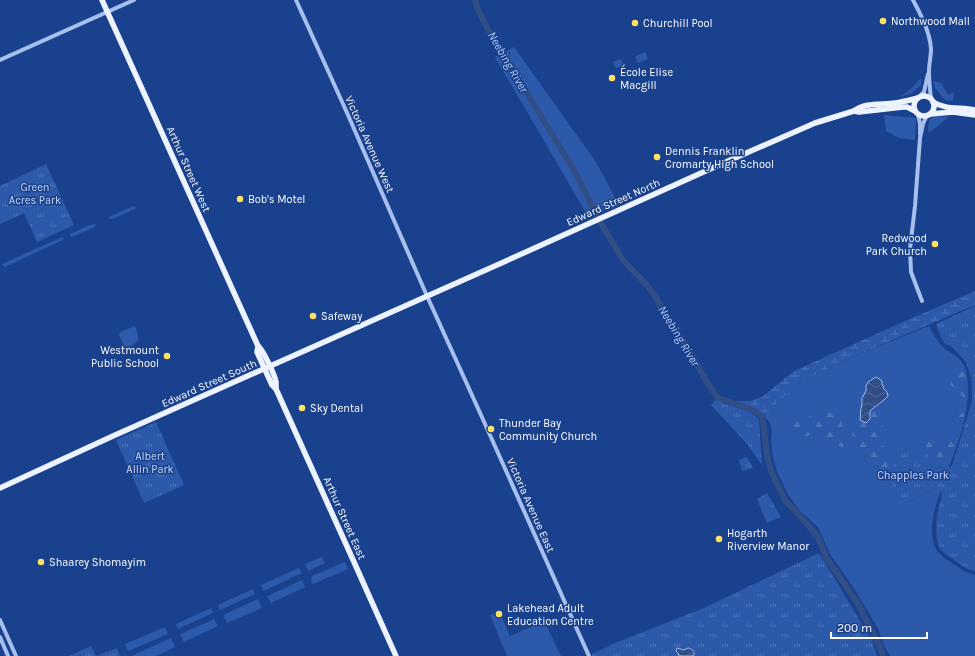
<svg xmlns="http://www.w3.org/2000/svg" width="975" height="656" viewBox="0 0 975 656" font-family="Karla,sans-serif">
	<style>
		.green { fill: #2d59ab }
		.forest { fill: url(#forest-firs) }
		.wetland { fill: url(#wetland-marsh) }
		.park { fill: url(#park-tufts) }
		.water { fill: url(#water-waves); stroke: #99b9f0 }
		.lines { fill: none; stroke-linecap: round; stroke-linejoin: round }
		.river { stroke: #314e87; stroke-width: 6 }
		.minor { stroke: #a6bfee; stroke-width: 4 }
		.major { stroke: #edf2ff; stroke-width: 5.5 }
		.poi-dot { fill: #ffe163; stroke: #1a418d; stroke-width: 1.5 }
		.labels { text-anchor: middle; stroke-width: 3; stroke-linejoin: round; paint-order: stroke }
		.poi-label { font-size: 11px; fill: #fff; stroke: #1a418d; text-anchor: start }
		.street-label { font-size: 11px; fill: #fff; stroke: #1a418d }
		.park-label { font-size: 11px; fill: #ccdcfa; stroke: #1a418d }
		.water-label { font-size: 12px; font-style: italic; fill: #b2caf5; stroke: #1a418d }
	</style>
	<defs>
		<pattern id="forest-firs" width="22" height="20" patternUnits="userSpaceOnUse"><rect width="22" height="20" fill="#2d59ab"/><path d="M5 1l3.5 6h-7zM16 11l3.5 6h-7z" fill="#4c72b8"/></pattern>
		<pattern id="wetland-marsh" width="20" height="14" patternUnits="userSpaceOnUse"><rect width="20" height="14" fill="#2d59ab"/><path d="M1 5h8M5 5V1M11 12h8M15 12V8" fill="none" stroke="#4c72b8"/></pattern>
		<pattern id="park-tufts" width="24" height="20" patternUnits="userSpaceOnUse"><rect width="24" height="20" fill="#2d59ab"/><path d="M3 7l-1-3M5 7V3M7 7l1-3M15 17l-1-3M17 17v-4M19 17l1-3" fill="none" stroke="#4c72b8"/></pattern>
		<pattern id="water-waves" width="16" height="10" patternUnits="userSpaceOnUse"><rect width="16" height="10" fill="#314e87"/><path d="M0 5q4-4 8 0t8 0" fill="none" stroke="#506999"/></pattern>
	</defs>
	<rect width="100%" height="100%" fill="#1a418d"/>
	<!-- green -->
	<g class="green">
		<polygon points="514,47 596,162 619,205 605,210 589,218 495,57"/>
		<polygon points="645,52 648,59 638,63 635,57"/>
		<polygon points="921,78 921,85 912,93 900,97 912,88"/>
		<polygon points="933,81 941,83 948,95 954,92 953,101 945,100 935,88"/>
		<polygon points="884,115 916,118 915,140 899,138 886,131"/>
		<polygon points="935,116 949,117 930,132 928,132 929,120"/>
		<polygon points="133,206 136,207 135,209 112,219 109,219 109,217"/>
		<polygon points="92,224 95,224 96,225 95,227 72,237 70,236 70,234"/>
		<polygon points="62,237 64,238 63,240 5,267 3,266 2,264 4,263"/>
		<polygon points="135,326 138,334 138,341 133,345 125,348 119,335 120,332"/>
		<path d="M929,326C933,334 937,341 943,347C949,353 956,354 962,362C967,370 968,380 968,389C968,417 959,441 949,466L933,469L923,445L903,504L939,487L942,488C935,505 927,533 936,549C940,556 949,561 955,565C961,569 968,574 975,575V656H891L885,648L878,629L870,615L855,590L830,554L818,527L800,511L788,495L776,469L772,451L771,440L772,432L770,422L767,420L764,415L789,391L803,381L813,376L855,356Z"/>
		<polygon points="322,557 325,563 308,571 305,564"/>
		<polygon points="345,562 348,569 313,584 311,581 312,576"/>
		<polygon points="299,568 302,573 263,591 261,585"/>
		<polygon points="302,580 305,587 271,603 267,596"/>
		<polygon points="253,589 255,594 220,610 218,605"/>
		<polygon points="258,599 262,608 227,623 223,615"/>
		<polygon points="211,608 213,613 178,629 176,624"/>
		<polygon points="499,611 510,636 544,621 561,656 507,656 490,615"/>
		<polygon points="214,619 218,626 184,642 180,634"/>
		<polygon points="165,627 168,634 128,651 125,644"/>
		<polygon points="171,638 175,647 156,656 131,656"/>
	</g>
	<!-- forest -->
	<g class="forest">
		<path d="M960,361C967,370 968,384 967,396L964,398C961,396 961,393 958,391C956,389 953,387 951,385C948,379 957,366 960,361Z"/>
		<path d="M838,407H841L845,410C844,415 841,422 842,427C845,434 850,438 849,446L844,448C837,445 832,440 826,438C819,436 815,439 810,434L808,436H804L797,428L788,429L786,424L787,421C793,419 799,415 804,420C810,419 812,412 818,411C821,410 827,413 831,413Z"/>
		<path d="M876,407H879L881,408L875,423L883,426L888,431L887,435L882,442L884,448L883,453V457L887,458L890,465L889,469V477C884,476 883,473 879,470C876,468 874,466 871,464C862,454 841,428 859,419L863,423H868C869,421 870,420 871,418C873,413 870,410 876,407Z"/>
		<path d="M964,412C965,419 953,461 948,466C945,468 939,467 936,467C924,457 920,450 932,438L940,440H952C959,433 959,425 958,416Z"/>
	</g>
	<!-- wetland -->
	<polygon class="wetland" points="975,291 975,305 855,356 813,376 803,381 789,391 768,412 762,416 751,409 731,403 736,401 750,401 762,397 794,371 903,322"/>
	<!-- park -->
	<g class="park">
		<polygon points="621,59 624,65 616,68 613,62"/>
		<polygon points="46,164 74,225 37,242 24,213 0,224 0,186"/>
		<path d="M975,306V571C967,570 959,564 953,559C948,556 942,552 939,547C935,537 936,520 938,510C940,501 943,498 941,488L939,487L903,504L890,480L894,460L898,455L923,445L933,469L952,466L972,401V388L971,378L966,362L951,346L945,344L941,337L936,324Z"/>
		<polygon points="716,399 725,404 748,410 759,419 762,465 747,444 711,405"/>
		<polygon points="156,422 184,485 144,503 116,440"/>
		<polygon points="747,457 753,468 742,471 739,460"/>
		<polygon points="767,493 781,517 767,523 757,499"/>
		<polygon points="819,553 872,640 877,656 592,656 592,654 615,643 704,608"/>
		<polygon points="91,646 96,656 117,648 120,656 69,656"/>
	</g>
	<!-- water -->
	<g class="water">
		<path d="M876,377L881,380L884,389L887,392L888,396C883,402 876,405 870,411V419L866,423L860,420L861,408L862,404V398L866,391V386L868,382Z"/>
		<path d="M677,648L684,650L688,648C692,649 695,651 694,655L692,656H679L678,653L676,651Z"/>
	</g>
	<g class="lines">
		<!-- river -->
		<polyline class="river" points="475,0 478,10 499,51 525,90 574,170 599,220 623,260 646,284 656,297 663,312 686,345 708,384 718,398 751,409 762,416 764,428 767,455 771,471 785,500 808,525 818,537 826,557 858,604 880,647 883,656"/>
		<!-- minor -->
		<g class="minor">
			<polyline points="296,0 348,115 427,296 481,415 589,656"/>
			<path d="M913,0C921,15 930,32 931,49C931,56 929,64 929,71C929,80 930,90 931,99"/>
			<polyline points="0,60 134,0"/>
			<polyline points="920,96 924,92 928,74"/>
			<polyline points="918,114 920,124 920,134"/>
			<polyline points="922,301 911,272 910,249 915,206 920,138 923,124 927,115"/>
			<polyline points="0,620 16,656"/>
			<polyline points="0,637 8,656"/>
		</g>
		<!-- major -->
		<g class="major">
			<path d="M102,0L258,346C263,350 275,375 276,382C276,384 276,387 276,389"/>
			<circle cx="924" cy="106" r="10"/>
			<path d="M933,102C945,110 961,107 975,110"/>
			<polyline points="854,111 859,112 903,107 907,107 915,111"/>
			<polyline points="930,114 953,112 975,115"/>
			<polyline points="258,346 257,352 272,385 276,389 354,562 396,656"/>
			<path d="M0,488L113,436L497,265L719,165L815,123L854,111C865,102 882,105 895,103C903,102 910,100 918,98"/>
		</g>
	</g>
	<!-- markers -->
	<g class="poi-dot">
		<circle cx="883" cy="21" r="4"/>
		<circle cx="635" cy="23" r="4"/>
		<circle cx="612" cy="78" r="4"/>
		<circle cx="657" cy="157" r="4"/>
		<circle cx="240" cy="199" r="4"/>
		<circle cx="935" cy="244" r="4"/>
		<circle cx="313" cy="316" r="4"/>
		<circle cx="167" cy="356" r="4"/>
		<circle cx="302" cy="408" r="4"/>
		<circle cx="491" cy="429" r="4"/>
		<circle cx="719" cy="539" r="4"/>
		<circle cx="41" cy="562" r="4"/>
		<circle cx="499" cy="614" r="4"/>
	</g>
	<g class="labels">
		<!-- poi labels -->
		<g class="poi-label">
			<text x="891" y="25">Northwood Mall</text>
			<text x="643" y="27">Churchill Pool</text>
			<text x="620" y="76">École Elise<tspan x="620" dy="13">Macgill</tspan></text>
			<text x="665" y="155">Dennis Franklin<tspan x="665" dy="13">Cromarty High School</tspan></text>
			<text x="248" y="203">Bob's Motel</text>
			<text x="927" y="242" text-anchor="end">Redwood<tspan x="927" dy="13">Park Church</tspan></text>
			<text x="321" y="320">Safeway</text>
			<text x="159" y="354" text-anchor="end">Westmount<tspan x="159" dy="13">Public School</tspan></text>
			<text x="310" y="412">Sky Dental</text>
			<text x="499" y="427">Thunder Bay<tspan x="499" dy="13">Community Church</tspan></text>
			<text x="727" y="537">Hogarth<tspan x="727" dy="13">Riverview Manor</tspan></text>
			<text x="49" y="566">Shaarey Shomayim</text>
			<text x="507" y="612">Lakehead Adult<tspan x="507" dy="13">Education Centre</tspan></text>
		</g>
		<!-- street labels -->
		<g class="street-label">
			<text transform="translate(370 144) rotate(66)" y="4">Victoria Avenue West</text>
			<text transform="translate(189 169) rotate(66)" y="4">Arthur Street West</text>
			<text transform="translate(613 202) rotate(-24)" y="4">Edward Street North</text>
			<text transform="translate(209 383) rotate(-24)" y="4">Edward Street South</text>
			<text transform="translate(531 505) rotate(66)" y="4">Victoria Avenue East</text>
			<text transform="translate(345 518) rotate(66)" y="4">Arthur Street East</text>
		</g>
		<!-- park labels -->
		<g class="park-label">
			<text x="35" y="191">Green<tspan x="35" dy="13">Acres Park</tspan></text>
			<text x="150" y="460">Albert<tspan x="150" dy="13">Allin Park</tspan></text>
			<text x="913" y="479">Chapples Park</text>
		</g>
		<!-- water labels -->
		<g class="water-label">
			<text transform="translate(508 62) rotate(60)" y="4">Neebing River</text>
			<text transform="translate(679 336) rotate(59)" y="4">Neebing River</text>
		</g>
	</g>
	<!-- scale -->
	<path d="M831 632v6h96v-6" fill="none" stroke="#ffffff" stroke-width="2"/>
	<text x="837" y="632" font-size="12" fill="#ffffff" stroke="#1a418d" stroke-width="3" paint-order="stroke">200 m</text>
</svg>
